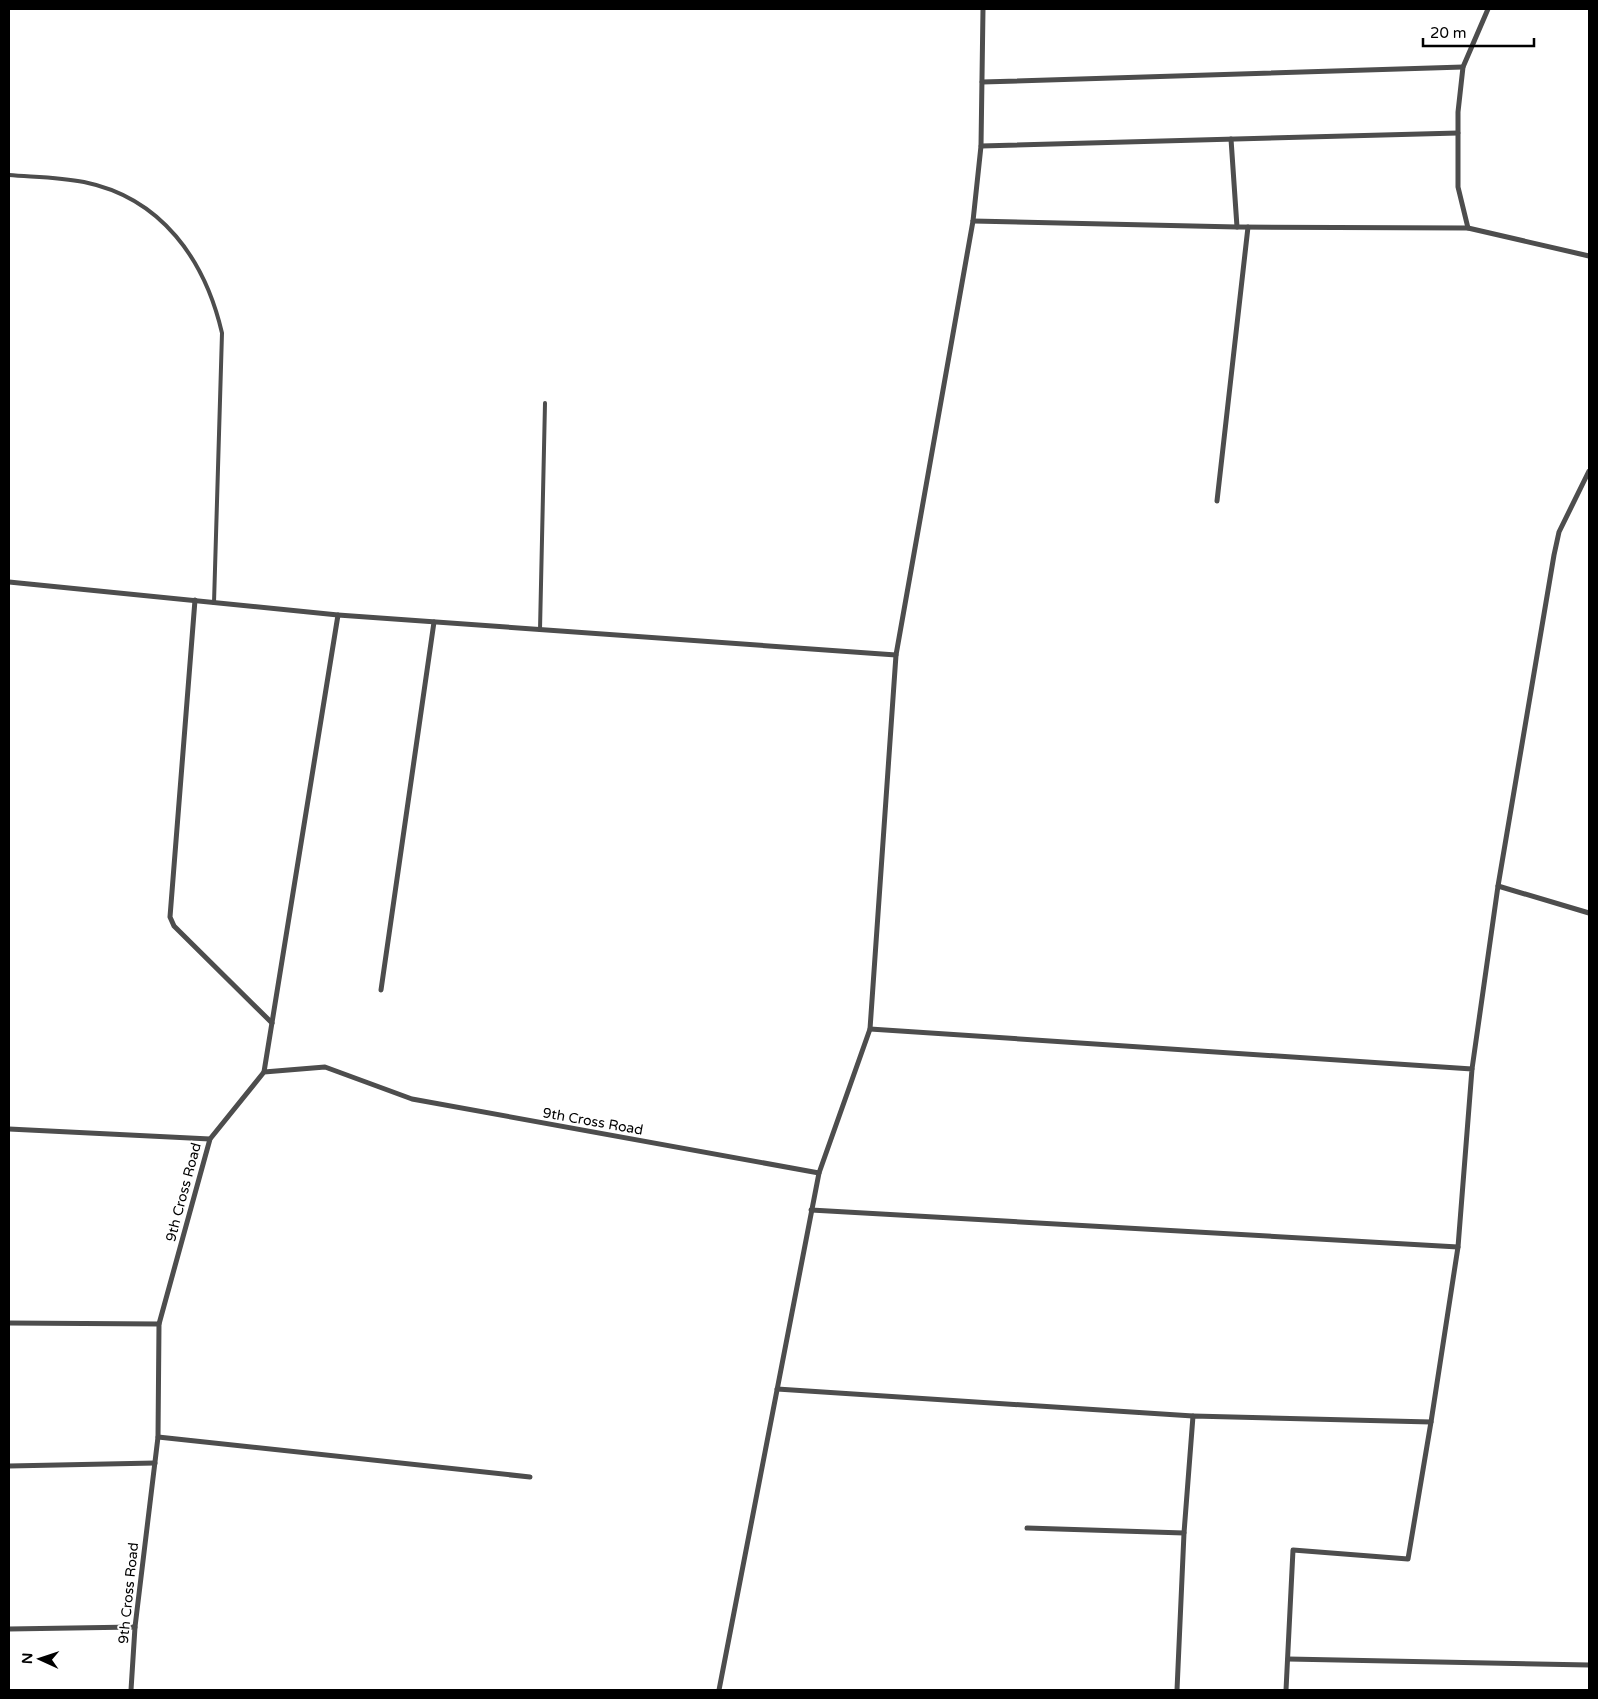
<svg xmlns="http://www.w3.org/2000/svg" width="1598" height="1699" viewBox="0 0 1598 1699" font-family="'Varela Round',sans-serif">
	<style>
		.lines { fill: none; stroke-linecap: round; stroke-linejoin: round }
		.lane { stroke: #4d4d4d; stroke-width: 4 }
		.street { stroke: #4d4d4d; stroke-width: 5 }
		.labels { text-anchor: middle; stroke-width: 4; stroke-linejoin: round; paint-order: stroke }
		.street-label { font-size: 14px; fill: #000; stroke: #fff }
	</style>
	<rect width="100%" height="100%" fill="#fff"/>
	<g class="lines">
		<!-- lane -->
		<g class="lane">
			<path d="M9,175C34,177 60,177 84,182C162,198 205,260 222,333L214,603"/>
			<polyline points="540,630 545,403"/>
		</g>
		<!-- street -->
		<g class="street">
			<polyline points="982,82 1463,67"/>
			<polyline points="1231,139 1237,227"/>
			<polyline points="981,146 1458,133"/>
			<polyline points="973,221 1237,227 1468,228 1589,256"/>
			<polyline points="1468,228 1458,187 1458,112 1463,67 1488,9"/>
			<polyline points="1217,501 1248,227"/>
			<polyline points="9,582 338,615"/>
			<polyline points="195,600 170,917 174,926 272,1023"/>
			<polyline points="1498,886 1589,913"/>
			<polyline points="381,990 434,622"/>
			<polyline points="870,1029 1472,1069 1458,1247 1431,1422 1193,1416 1184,1533 1177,1690"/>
			<polyline points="1472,1069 1498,886 1554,555 1559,532 1589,471"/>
			<polyline points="264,1072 338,615 896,655"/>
			<polyline points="9,1129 210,1139"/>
			<polyline points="811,1210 1458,1247"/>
			<polyline points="9,1323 159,1324"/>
			<polyline points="777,1389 1193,1416"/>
			<polyline points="158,1437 530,1477"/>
			<polyline points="9,1466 155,1463"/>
			<polyline points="1027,1528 1184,1533"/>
			<polyline points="9,1629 135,1627"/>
			<polyline points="1288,1659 1589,1665"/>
			<polyline points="131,1690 135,1627 158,1437 159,1324 210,1139 264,1072 325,1067 412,1099 819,1173"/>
			<polyline points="719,1690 819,1173 870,1029 896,655 973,221 981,146 983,9"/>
			<polyline points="1286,1690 1293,1550 1408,1559 1431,1422"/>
		</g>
	</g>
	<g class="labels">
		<!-- street labels -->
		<g class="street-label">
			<text transform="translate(593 1121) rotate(10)" y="5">9th Cross Road</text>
			<text transform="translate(183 1192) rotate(-75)" y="5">9th Cross Road</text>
			<text transform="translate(128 1593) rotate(-84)" y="5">9th Cross Road</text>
		</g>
	</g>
	<!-- border -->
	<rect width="1598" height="1699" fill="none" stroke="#000000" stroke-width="20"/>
	<!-- north arrow -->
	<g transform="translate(40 1659) rotate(273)" stroke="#ffffff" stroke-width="4" paint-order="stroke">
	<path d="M0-4L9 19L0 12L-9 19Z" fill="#000000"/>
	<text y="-8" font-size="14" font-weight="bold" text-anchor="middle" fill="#000000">N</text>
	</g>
	<!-- scale -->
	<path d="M1423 38v8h111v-8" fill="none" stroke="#000000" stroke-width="2.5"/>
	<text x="1430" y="38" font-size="15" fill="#000000" stroke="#ffffff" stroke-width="4" paint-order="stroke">20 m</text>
</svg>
